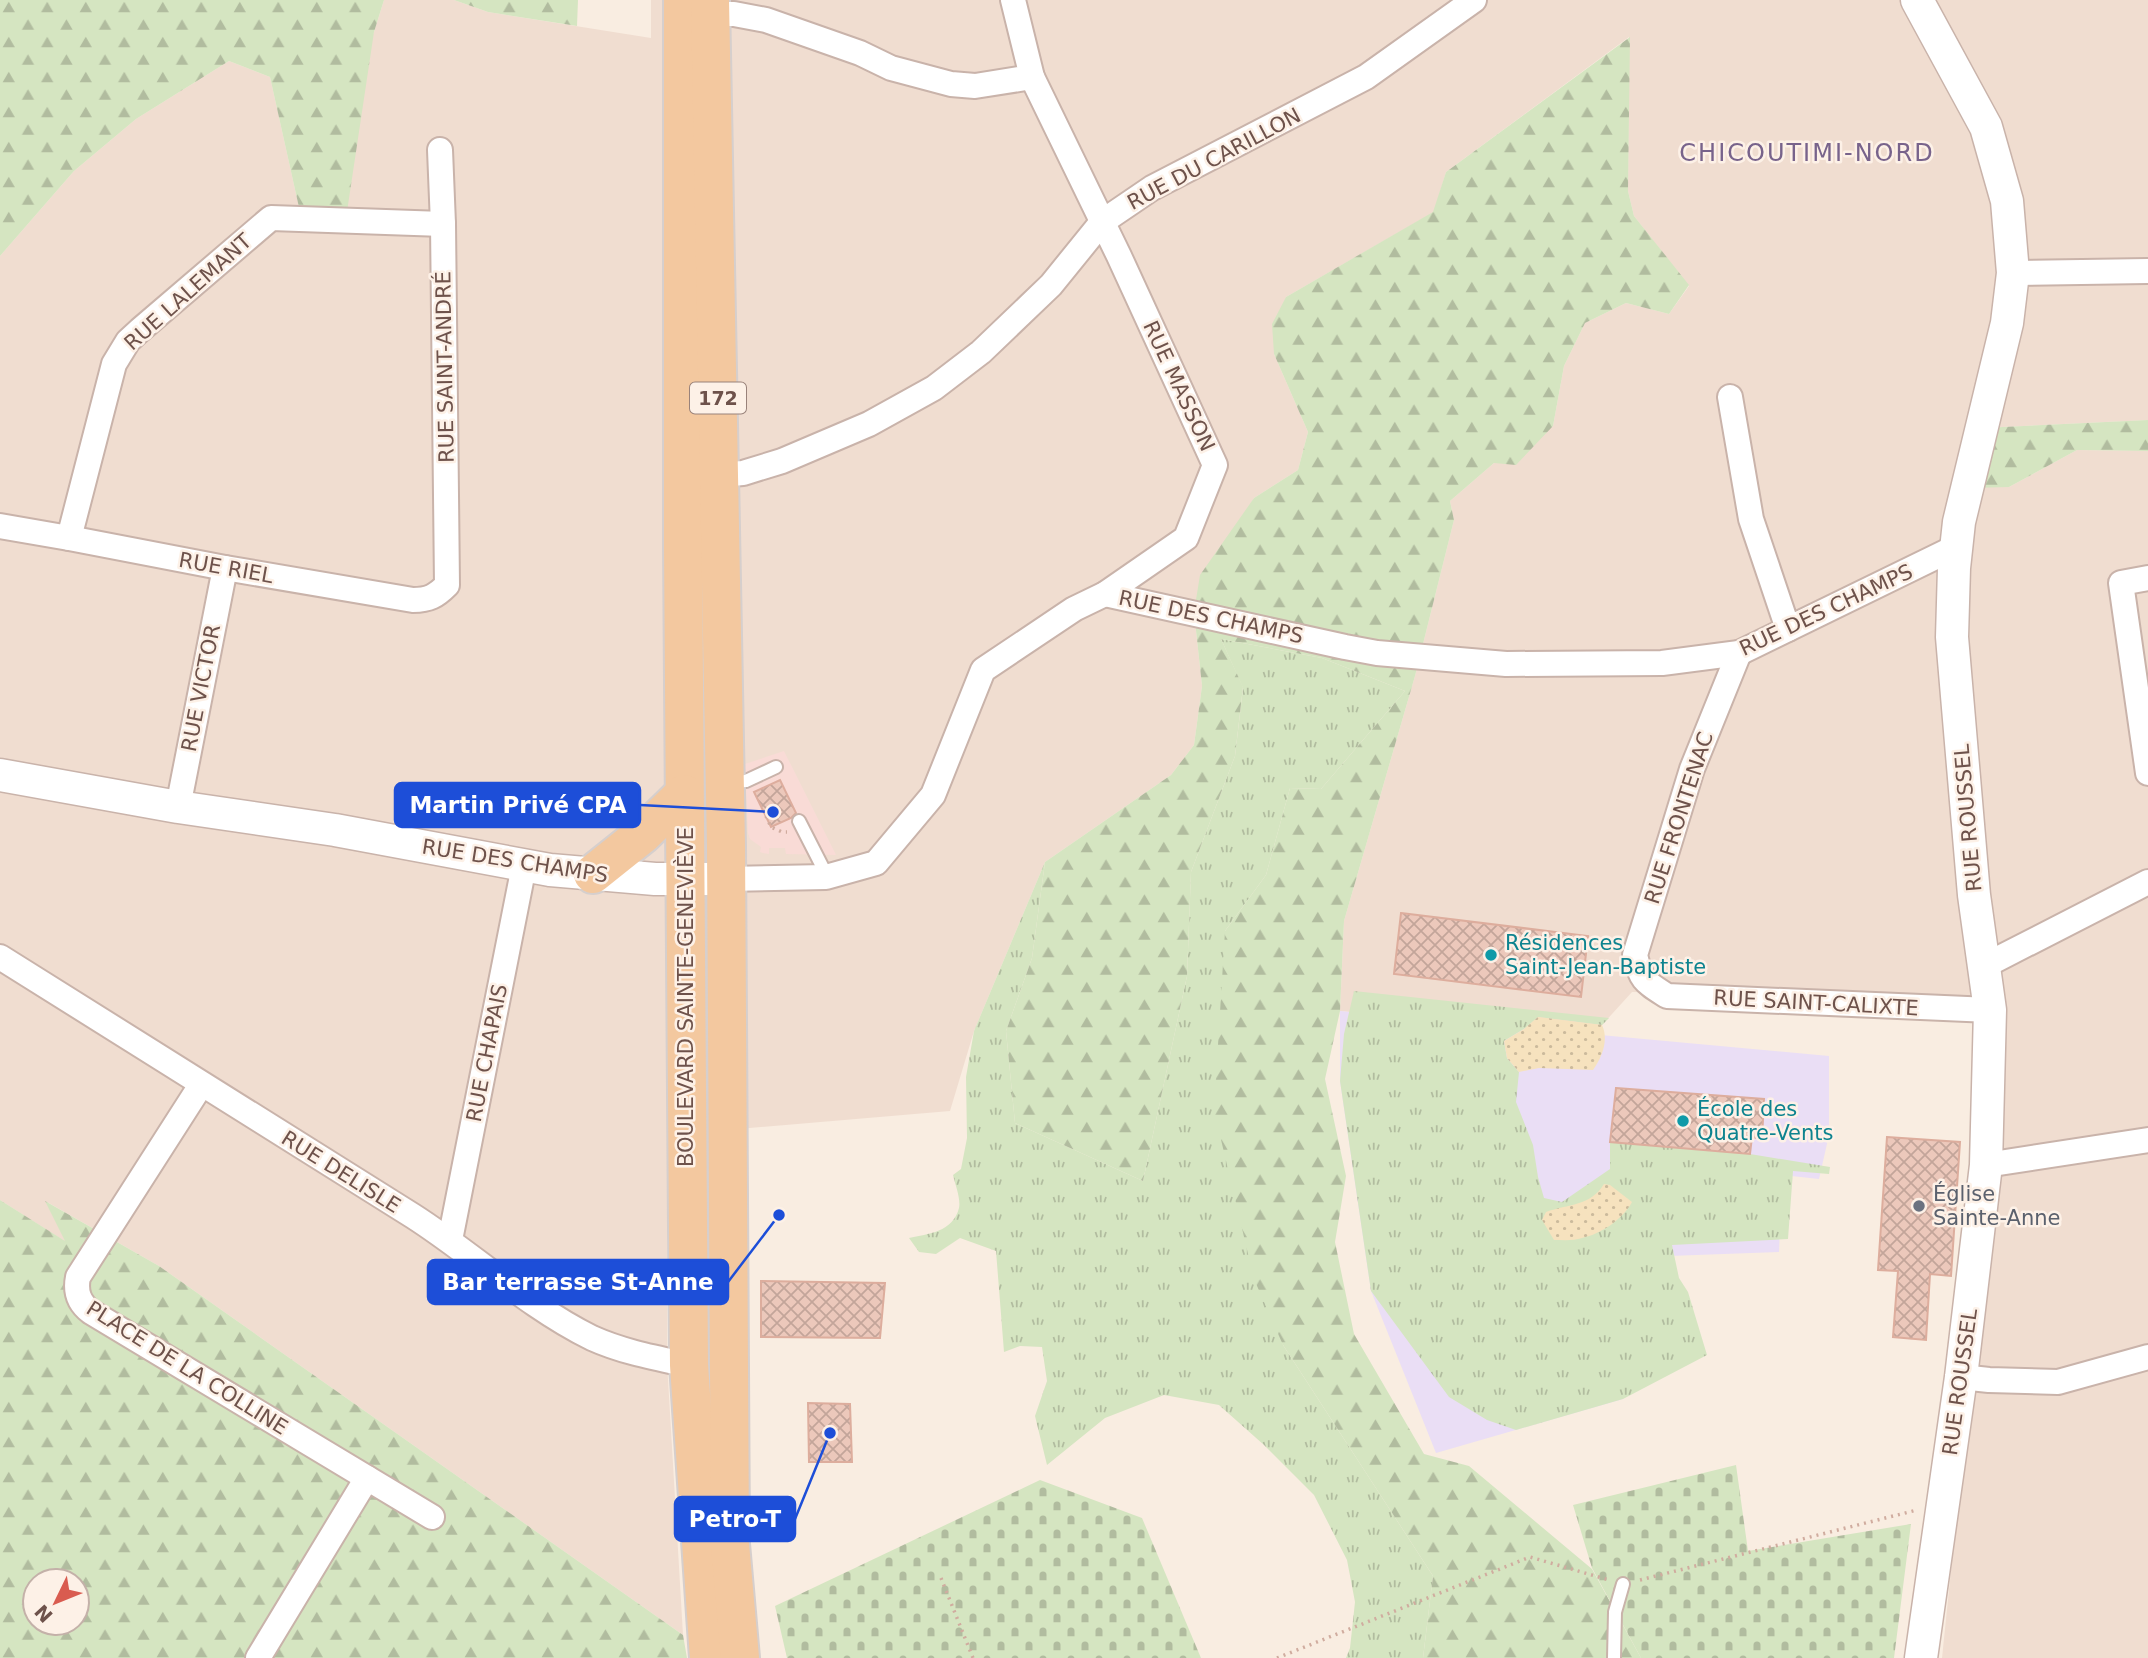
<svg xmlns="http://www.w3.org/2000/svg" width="2148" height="1658" viewBox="0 0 2148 1658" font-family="'DejaVu Sans',sans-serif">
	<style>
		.residential { fill: #f0ddd0 }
		.commercial { fill: #f9dbd6 }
		.education { fill: #eadef5 }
		.grass { fill: url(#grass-tufts) }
		.forest { fill: url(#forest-firs); fill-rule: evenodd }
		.sand { fill: url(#sand-dots) }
		.cemetery { fill: url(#cemetery-stones) }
		.building { fill: url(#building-cross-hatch); stroke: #ddad9d; stroke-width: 2 }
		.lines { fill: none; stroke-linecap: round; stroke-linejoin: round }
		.service-casing { stroke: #c9b3aa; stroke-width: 16 }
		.minor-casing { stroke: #c9b3aa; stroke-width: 28 }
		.tertiary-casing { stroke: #c9b3aa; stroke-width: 35 }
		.primary-casing { stroke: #d6cfcd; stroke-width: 42 }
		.path { stroke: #d0ac9f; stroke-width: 3.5; stroke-dasharray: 2 5; stroke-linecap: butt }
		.service { stroke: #fff; stroke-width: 12 }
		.minor { stroke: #fff; stroke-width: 24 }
		.tertiary { stroke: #fff; stroke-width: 32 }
		.primary { stroke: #f3c89f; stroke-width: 38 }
		.culture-dot { fill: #0f9aa8; stroke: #fdf1e7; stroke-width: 2.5 }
		.worship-dot { fill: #6b7280; stroke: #fdf1e7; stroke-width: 2.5 }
		.labels { text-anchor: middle; stroke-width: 5; stroke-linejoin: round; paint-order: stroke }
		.shield { fill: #fdf1e7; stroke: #99827a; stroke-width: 2 }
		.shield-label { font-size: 19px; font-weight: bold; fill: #6e524b }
		.street-label { font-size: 21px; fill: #6e524b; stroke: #fdf1e7 }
		.culture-label { font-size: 21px; fill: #0d838f; stroke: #fdf1e7; text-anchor: start }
		.worship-label { font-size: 21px; fill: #5b616d; stroke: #fdf1e7; text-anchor: start }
		.quarter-label { font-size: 24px; letter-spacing: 2px; fill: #78638b; stroke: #fdf1e7 }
		.leader { fill: none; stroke: #1d4ed8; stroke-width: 2.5 }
		.callout-dot { fill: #1d4ed8; stroke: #fdf1e7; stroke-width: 2.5 }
		.callout { fill: #1d4ed8; stroke: #1d4ed8; stroke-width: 2.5 }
		.callout-label { font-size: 23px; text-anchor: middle; font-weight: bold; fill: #fff }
	</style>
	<defs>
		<pattern id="grass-tufts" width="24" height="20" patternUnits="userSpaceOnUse" patternTransform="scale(1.75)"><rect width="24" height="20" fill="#d5e5c1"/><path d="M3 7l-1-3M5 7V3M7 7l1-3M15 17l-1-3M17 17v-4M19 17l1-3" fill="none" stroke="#b1bc9f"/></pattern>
		<pattern id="forest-firs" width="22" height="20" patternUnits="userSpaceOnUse" patternTransform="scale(1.75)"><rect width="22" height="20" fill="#d5e5c1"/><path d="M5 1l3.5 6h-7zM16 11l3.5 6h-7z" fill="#b1bc9f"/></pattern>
		<pattern id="sand-dots" width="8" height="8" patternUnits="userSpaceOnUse" patternTransform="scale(1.75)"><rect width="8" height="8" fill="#f6e2be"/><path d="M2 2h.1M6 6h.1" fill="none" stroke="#cbba9c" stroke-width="1.8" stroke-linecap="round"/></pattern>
		<pattern id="cemetery-stones" width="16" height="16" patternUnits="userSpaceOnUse" patternTransform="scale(1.75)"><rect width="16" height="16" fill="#d5e5c1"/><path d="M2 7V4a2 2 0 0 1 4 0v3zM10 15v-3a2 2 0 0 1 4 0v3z" fill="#b1bc9f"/></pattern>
		<pattern id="building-cross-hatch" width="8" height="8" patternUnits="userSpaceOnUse" patternTransform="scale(1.75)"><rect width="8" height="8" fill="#ecc8bb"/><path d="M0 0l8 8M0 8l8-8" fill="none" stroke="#c3a59a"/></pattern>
	</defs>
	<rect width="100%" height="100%" fill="#f9ede1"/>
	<!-- residential -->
	<polygon class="residential" points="384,0 454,0 488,12 651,38 651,0 2148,0 2148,420 1982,428 2009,487 2077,450 2148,451 2148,1658 1942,1658 1973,1357 1998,998 1632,992 1592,1036 1340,1011 1344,921 1415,676 1454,520 1450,501 1494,463 1553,426 1564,366 1585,323 1626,303 1669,314 1689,286 1634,216 1628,191 1629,37 1446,172 1434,212 1286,297 1274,354 1308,432 1298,470 1254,498 1194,612 1202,686 1194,745 1171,775 1045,862 974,1031 950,1111 667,1135 667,1362 683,1635 159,1266 47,1202 66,1242 0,1200 0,256 74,171 136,119 229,61 270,77 302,221 374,32"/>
	<!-- commercial -->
	<polygon class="commercial" points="784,751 836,855 786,854 785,848 769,848 769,854 763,853 760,852 761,847 750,839 748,833 745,764"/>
	<!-- education -->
	<polygon class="education" points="1340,1011 1829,1056 1829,1135 1819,1179 1782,1175 1779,1252 1586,1259 1623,1399 1436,1453 1371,1291 1340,1081"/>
	<!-- grass -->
	<g class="grass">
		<path d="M1221,639L1322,658L1405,691L1321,789L1290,788L1266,875L1225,931L1283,1345L1433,1576L1423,1658H1346L1350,1648L1355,1602L1347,1560L1314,1495L1264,1445L1219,1405L1164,1395L1105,1418L1047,1465L1035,1416L1047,1381L1042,1347L1020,1346L1004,1352L996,1251L960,1238L936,1254L919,1252L909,1238C928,1234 953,1232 959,1208C961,1199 955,1184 953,1175L961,1169L967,1138L966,1077L974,1031L1045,862L1032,958L1006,1031L1015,1123L1143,1181L1187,976L1191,872L1235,756L1243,688Z"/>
		<polygon points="1354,991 1609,1018 1602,1025 1538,1017 1524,1029 1504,1041 1507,1058 1519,1072 1516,1102 1533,1145 1538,1177 1544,1198 1562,1202 1610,1169 1610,1142 1750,1154 1830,1167 1829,1174 1793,1171 1788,1239 1672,1245 1679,1278 1688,1292 1707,1355 1623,1399 1516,1430 1487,1420 1449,1397 1371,1291 1340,1081 1344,1034"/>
	</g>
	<!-- forest -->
	<g class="forest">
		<polygon points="0,0 384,0 374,32 345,225 302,221 270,77 229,61 136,119 74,171 0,256"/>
		<polygon points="454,0 578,0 577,26 488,12"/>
		<polygon points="1630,37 1628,191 1634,216 1689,285 1669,314 1626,303 1585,323 1564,366 1553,426 1516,465 1494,463 1450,501 1454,520 1415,676 1344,921 1340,1011 1325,1079 1346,1176 1335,1242 1354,1334 1424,1454 1469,1466 1592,1569 1641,1658 1423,1658 1433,1576 1283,1345 1254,1279 1214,1110 1225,931 1266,875 1290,788 1321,789 1405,691 1322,658 1221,639 1243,687 1235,756 1191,872 1187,976 1143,1181 1015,1123 1006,1031 1032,958 1045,862 1171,775 1194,745 1202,686 1194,612 1200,575 1254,498 1298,470 1308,432 1274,354 1272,324 1286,297 1433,212 1446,172"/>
		<polygon points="2148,420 2148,451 2077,450 2009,487 1971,488 1982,428"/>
		<path d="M0,1200L65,1241L45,1201L159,1266L683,1635L687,1658H0ZM35,1581H77V1623H35Z"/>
	</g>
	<!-- sand -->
	<g class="sand">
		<path d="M1538,1017L1602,1025C1609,1040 1602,1057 1593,1070L1539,1068L1519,1072L1507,1058L1504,1041L1524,1029Z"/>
		<path d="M1604,1184L1610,1185L1632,1202C1623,1219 1601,1234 1582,1238C1574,1241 1563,1240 1554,1240L1542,1220L1546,1212C1568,1204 1591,1206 1604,1184Z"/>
	</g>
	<!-- cemetery -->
	<g class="cemetery">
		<polygon points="1736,1465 1748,1551 1911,1524 1894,1658 1641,1658 1592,1568 1573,1505"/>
		<polygon points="1040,1480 1142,1518 1201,1658 787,1658 775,1606"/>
	</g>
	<!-- building -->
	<g class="building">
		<polygon points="780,780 796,813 791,818 771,827 754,792"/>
		<polygon points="1401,913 1588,936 1581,997 1394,974"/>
		<polygon points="1616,1088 1764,1099 1762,1139 1752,1137 1750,1154 1610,1142"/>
		<polygon points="1887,1137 1960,1142 1951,1276 1930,1274 1926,1340 1893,1337 1898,1271 1878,1270"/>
		<polygon points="761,1281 885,1283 880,1338 761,1337"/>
		<polygon points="808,1403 850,1404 852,1462 809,1462"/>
	</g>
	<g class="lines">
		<defs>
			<g id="service">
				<polyline points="729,782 746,781 776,767"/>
				<polyline points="799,821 825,872 826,877"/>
				<polyline points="1614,1658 1615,1612 1623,1584"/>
			</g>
			<g id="minor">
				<polyline points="710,14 734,14 766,20 860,53 891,68 951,84 975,86 1032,77"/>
				<polyline points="2013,273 2148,271"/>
				<polyline points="1730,397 1751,519 1788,629"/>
				<polyline points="719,475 743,473 782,461 869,424 934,388 981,352 1051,285 1102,222 1152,188 1366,77 1474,0"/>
				<path d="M0,526L69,538L225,568L413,600C429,600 436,596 447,585L443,224L440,150"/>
				<polyline points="69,538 114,364 128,341 140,330 271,218 443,224"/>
				<polyline points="2148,578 2121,583 2148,773"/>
				<polyline points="1105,594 1345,647 1377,653 1506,664 1662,663 1739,653 1956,547"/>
				<path d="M1739,653L1692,769L1635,955C1641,981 1645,982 1667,996L1990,1010"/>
				<polyline points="178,807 225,568"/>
				<polyline points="726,879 826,877 876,863 933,795 983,670 1074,609 1105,594 1186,538 1215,465 1119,256 1032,77 1013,0"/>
				<path d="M0,957C137,1044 275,1130 413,1216C474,1255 527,1306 592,1338C623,1352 656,1358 689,1365"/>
				<polyline points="1984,966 2148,882"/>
				<path d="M201,1085L78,1277C75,1292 79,1303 91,1312L432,1517"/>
				<polyline points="1986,1165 2148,1140"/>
				<polyline points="450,1240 524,866"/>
				<polyline points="1961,1377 1989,1380 2058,1382 2148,1357"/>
				<polyline points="258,1658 367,1478"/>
			</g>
			<g id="tertiary">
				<polyline points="1917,0 1986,127 2007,201 2013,273 2007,323 1959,522 1954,568 1952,637 1974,895 1990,1010 1986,1165 1961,1377 1921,1658"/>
				<polyline points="0,775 178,807 335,830 550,870 655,879 726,879"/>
			</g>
			<g id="primary">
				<polyline points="683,0 683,546 689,1365 709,1658"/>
				<polyline points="710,0 726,846 730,1544 740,1658"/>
				<polyline points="593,874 643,834 684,794"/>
			</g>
		</defs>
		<!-- service casing -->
		<use href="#service" class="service-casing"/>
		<!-- minor casing -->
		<use href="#minor" class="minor-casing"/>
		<!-- tertiary casing -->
		<use href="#tertiary" class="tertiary-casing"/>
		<!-- primary casing -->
		<use href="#primary" class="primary-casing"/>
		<!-- path -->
		<g class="path">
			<polyline points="766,816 771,827 782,832 787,832"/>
			<polyline points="941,1578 973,1658"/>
			<polyline points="1640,1580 1917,1510"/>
			<polyline points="1277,1658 1530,1557 1609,1580"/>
		</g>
		<!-- service -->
		<use href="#service" class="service"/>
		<!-- minor -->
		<use href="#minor" class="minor"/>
		<!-- tertiary -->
		<use href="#tertiary" class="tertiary"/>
		<!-- primary -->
		<use href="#primary" class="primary"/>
	</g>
	<!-- markers -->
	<g class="culture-dot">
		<circle cx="1491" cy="955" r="7"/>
		<circle cx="1683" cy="1121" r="7"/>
	</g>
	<circle class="worship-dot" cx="1919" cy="1206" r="7"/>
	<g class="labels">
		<!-- shield labels -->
		<rect class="shield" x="690" y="382.5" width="56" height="31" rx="5"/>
		<g class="shield-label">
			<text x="718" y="405">172</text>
		</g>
		<!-- street labels -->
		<g class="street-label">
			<text transform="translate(1214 159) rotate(-28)" y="7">RUE DU CARILLON</text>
			<text transform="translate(188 292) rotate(-42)" y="7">RUE LALEMANT</text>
			<text transform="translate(445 367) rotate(-91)" y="7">RUE SAINT-ANDRÉ</text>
			<text transform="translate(1179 386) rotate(65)" y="7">RUE MASSON</text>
			<text transform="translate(226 568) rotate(10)" y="7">RUE RIEL</text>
			<text transform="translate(1826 610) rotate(-25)" y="7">RUE DES CHAMPS</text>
			<text transform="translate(1211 617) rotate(12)" y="7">RUE DES CHAMPS</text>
			<text transform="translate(201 688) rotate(-79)" y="7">RUE VICTOR</text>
			<text transform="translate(1679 818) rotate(-72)" y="7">RUE FRONTENAC</text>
			<text transform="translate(1968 818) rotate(-95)" y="7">RUE ROUSSEL</text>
			<text transform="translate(515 861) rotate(9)" y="7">RUE DES CHAMPS</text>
			<text transform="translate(686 997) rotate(-90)" y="7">BOULEVARD SAINTE-GENEVIÈVE</text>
			<text transform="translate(1816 1003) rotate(3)" y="7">RUE SAINT-CALIXTE</text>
			<text transform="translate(487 1053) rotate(-79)" y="7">RUE CHAPAIS</text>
			<text transform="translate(341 1172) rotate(32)" y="7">RUE DELISLE</text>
			<text transform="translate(187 1368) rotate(32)" y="7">PLACE DE LA COLLINE</text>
			<text transform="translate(1960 1382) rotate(-82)" y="7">RUE ROUSSEL</text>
		</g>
		<!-- culture labels -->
		<g class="culture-label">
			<text x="1505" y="950">Résidences<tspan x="1505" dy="24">Saint-Jean-Baptiste</tspan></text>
			<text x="1697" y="1116">École des<tspan x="1697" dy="24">Quatre-Vents</tspan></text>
		</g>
		<!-- worship labels -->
		<g class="worship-label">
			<text x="1933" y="1201">Église<tspan x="1933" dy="24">Sainte-Anne</tspan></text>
		</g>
		<!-- quarter labels -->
		<g class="quarter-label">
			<text x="1807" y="161">CHICOUTIMI-NORD</text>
		</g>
	</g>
	<!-- callouts -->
	<path class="leader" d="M773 812L640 805M779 1215L728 1282M830 1433L795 1519"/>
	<g class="callout-dot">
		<circle cx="773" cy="812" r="7"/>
		<circle cx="779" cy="1215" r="7"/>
		<circle cx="830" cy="1433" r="7"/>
	</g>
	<g class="callout">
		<rect x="395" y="783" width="245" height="44" rx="7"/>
		<rect x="428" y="1260" width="300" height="44" rx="7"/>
		<rect x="675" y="1497" width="120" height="44" rx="7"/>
	</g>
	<g class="callout-label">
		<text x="518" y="813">Martin Privé CPA</text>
		<text x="578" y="1290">Bar terrasse St-Anne</text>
		<text x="735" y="1527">Petro-T</text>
	</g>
	<!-- north arrow -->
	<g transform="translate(56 1602) rotate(227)"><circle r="33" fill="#fdf1e7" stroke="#c4b1a9" stroke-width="2"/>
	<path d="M0-5L12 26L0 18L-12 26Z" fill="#d95c50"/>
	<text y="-10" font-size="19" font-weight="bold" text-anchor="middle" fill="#6e524b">N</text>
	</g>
</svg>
